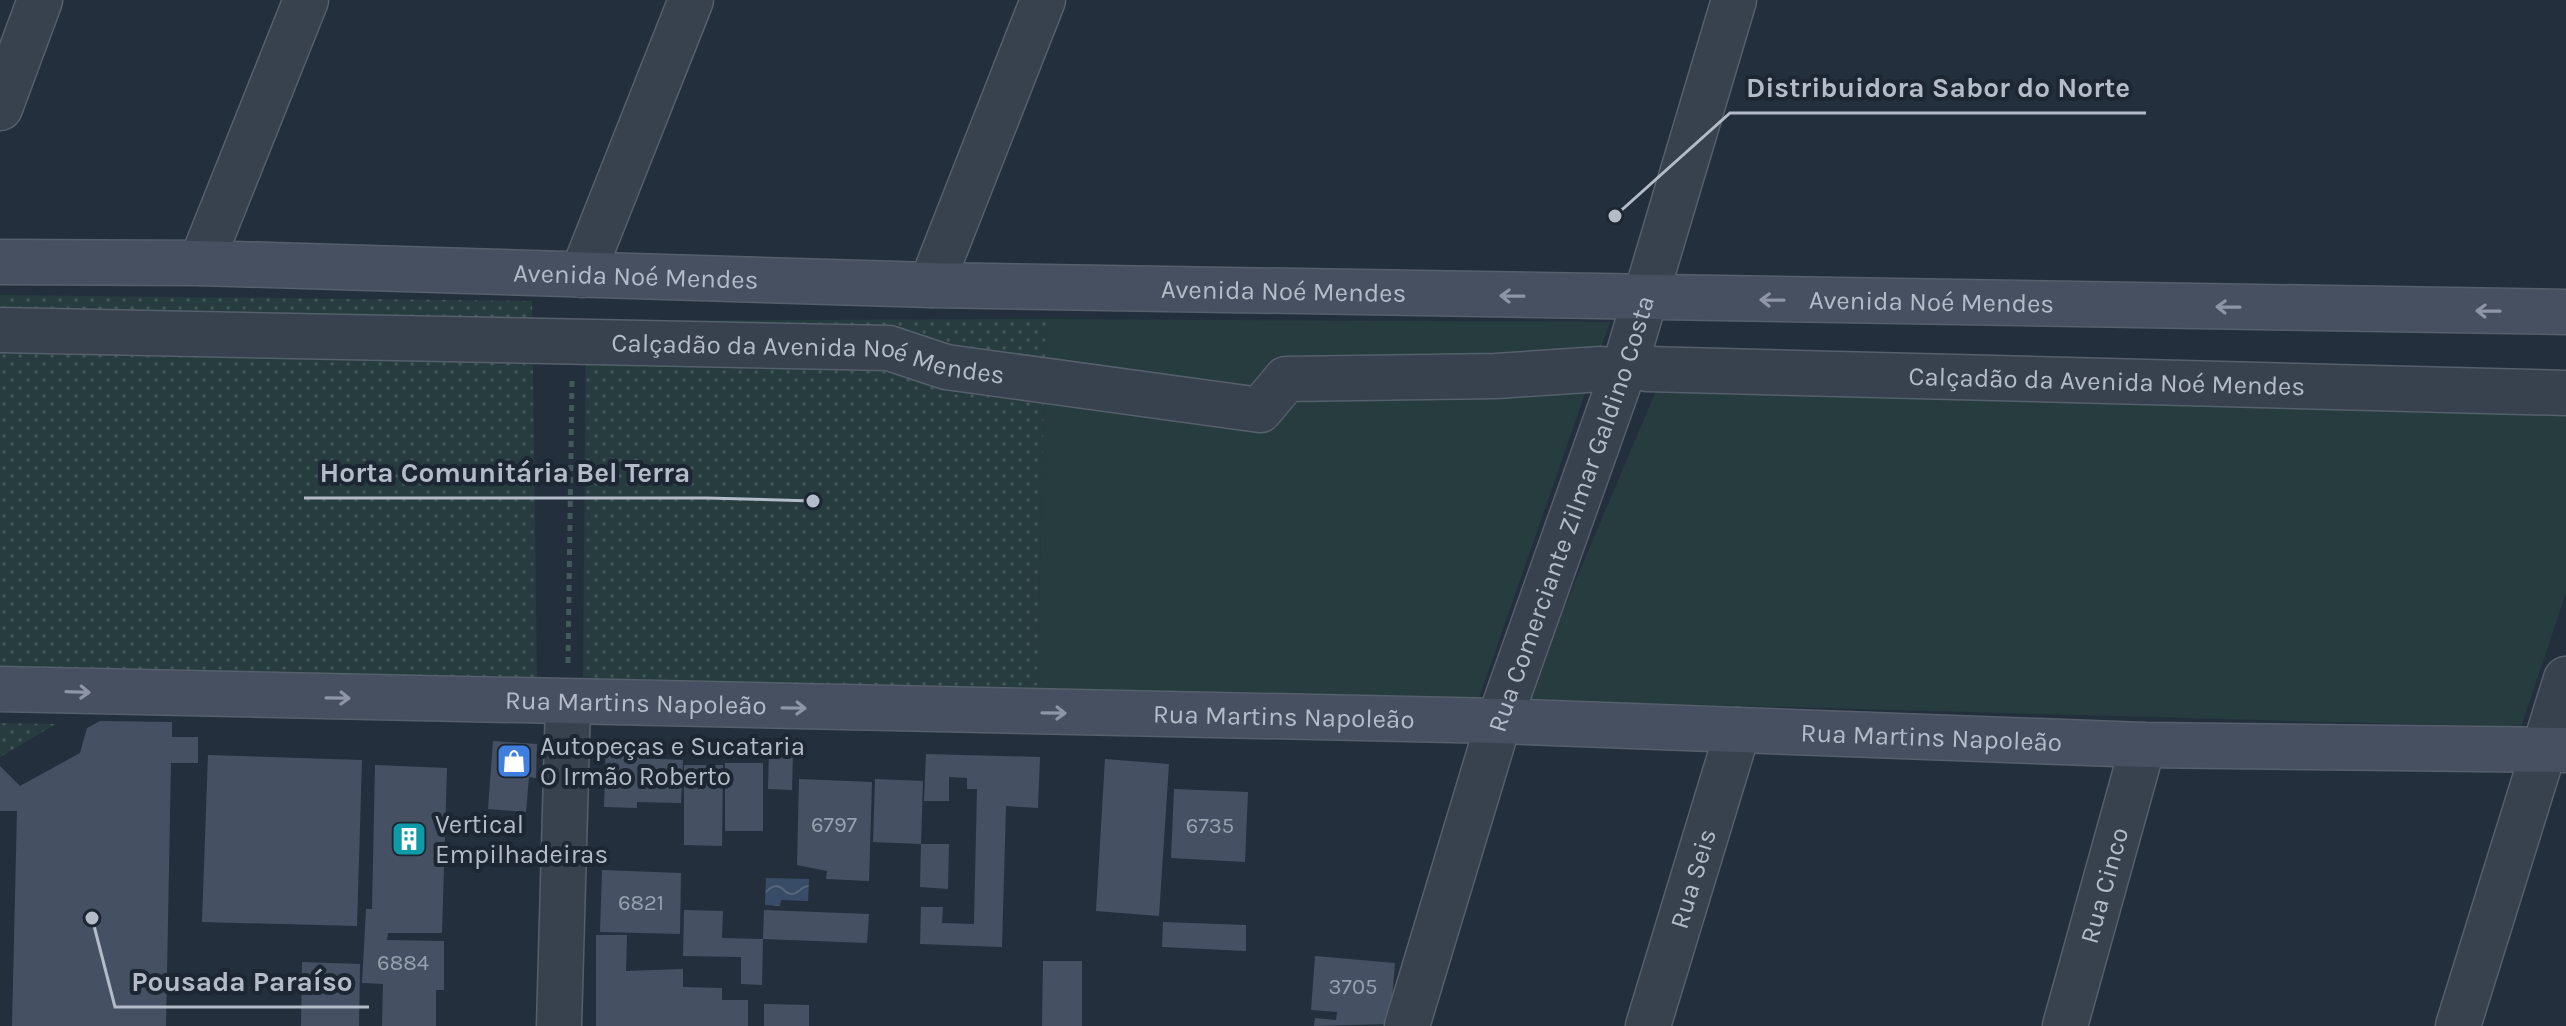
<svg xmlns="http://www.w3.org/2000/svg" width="2566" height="1026" viewBox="0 0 2566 1026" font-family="Karla,sans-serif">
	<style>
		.green { fill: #263c3f }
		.garden { fill: url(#garden-dots) }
		.water { fill: url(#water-waves) }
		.building { fill: #455162 }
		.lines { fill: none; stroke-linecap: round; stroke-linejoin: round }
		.street-casing { stroke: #565f6c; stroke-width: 47 }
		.secondary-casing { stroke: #565f6c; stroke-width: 47 }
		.path { stroke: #44595c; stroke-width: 5; stroke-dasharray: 6 6; stroke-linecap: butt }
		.street { stroke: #38414e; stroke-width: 44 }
		.secondary { stroke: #465061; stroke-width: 44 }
		.oneway { stroke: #8e96a5 }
		.labels { text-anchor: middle; stroke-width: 8; stroke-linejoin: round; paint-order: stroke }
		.number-label { font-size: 22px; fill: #98a1af }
		.street-label { font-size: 26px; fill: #b4bcc9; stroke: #1d2633 }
		.poi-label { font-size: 26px; fill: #b4bcc9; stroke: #1d2633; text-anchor: start }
		.leader { fill: none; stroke: #b4bcc9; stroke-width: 3 }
		.callout-dot { fill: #b4bcc9; stroke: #1d2633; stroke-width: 3 }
		.callout-label { font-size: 28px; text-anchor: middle; font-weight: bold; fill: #b4bcc9; stroke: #1d2633; stroke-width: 8; stroke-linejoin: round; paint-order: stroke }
	</style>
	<defs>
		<pattern id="garden-dots" width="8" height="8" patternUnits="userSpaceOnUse" patternTransform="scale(2)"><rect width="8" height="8" fill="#263c3f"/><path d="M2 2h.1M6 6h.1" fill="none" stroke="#435659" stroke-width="1.8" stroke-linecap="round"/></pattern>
		<pattern id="water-waves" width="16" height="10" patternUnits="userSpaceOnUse" patternTransform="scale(2)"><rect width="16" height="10" fill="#394c67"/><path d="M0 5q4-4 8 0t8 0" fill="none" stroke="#53647b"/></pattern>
	</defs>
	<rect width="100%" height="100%" fill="#242f3e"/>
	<!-- green -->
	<g class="green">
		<polygon points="1046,319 1610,322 1479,698 1037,689"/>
		<polygon points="1658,386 2566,406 2566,593 2521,727 1525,700"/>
	</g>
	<!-- garden -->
	<g class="garden">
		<polygon points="0,295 532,301 537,682 0,668"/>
		<polygon points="1046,319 1037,689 583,680 586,321"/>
		<polygon points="0,723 56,724 0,757"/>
	</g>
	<!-- water -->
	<polygon class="water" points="766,878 809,879 808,901 781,900 780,906 765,905"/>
	<!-- building -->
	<g class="building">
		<polygon points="100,721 172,722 172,737 198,737 198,763 171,763 166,1026 12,1026 17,811 0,811 0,766 20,786 80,753 87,728"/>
		<polygon points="493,741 537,744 536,778 529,777 526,812 488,809"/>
		<polygon points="606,742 640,743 640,758 683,760 681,803 637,802 637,808 604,807"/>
		<polygon points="769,751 793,752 792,790 768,789"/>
		<polygon points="926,754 1040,757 1038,808 1006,806 1002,947 920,944 921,907 943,907 942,923 974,924 977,789 967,789 967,778 949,777 949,801 924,801"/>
		<polygon points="208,755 362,760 357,926 202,922"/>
		<polygon points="1105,759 1169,764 1159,916 1096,911"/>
		<rect x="725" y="763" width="38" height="68"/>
		<polygon points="375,765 447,768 442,933 388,933 387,940 444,941 444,990 436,990 436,1026 382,1026 383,984 362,983 366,909 372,909"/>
		<polygon points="684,765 723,765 722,846 684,845"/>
		<polygon points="799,779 872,782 869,881 826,879 827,871 797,865"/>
		<polygon points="875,779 923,781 921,844 949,844 948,889 920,887 921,844 873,842"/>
		<polygon points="1174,789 1248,792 1245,862 1171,858"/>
		<polygon points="602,870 681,873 680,934 600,932"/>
		<polygon points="684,910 723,911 722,938 763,939 762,985 741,984 741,957 683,956"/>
		<polygon points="764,910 869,914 867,943 763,939"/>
		<polygon points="1163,922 1246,925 1246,951 1162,947"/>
		<polygon points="596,935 627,935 626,971 683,969 683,987 722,988 722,1000 748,1000 748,1026 596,1026"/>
		<polygon points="1315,956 1395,963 1390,1024 1314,1026 1315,1018 1336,1020 1337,1012 1311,1010"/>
		<polygon points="1043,961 1082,961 1082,1026 1042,1026"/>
		<polygon points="302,962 360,964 359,1026 301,1026"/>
		<polygon points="764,1004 809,1005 809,1026 764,1026"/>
	</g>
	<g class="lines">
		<defs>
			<g id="street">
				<polyline points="0,108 40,0"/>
				<polyline points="201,263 306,0"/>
				<polyline points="582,275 691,0"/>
				<polyline points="931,285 1043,0"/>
				<path id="s1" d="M0,330L889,348L946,367L1260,410L1286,379L1496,376L1601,369"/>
				<path id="s2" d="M1647,369L2566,393"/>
				<polyline points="559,1026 568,704"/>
				<path id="s3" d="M1407,1026L1499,721L1624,369L1734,0"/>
				<path id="s4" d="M1648,1026L1738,730"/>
				<path id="s5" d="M2065,1026L2143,745"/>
				<polyline points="2458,1026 2566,679"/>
			</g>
			<g id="secondary">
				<path id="s6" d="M0,262L201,263L931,285L2566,312"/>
				<path id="s7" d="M0,689L1499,721L2143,745L2566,750"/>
			</g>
		</defs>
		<!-- street casing -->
		<use href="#street" class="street-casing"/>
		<!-- secondary casing -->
		<use href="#secondary" class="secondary-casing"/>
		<!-- path -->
		<polyline class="path" points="568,663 572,381"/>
		<!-- street -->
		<use href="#street" class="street"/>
		<!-- secondary -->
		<use href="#secondary" class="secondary"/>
	</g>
	<!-- one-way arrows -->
	<defs><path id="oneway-shaft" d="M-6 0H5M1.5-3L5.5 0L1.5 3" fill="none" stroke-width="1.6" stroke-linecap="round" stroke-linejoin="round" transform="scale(2)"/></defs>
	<g class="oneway">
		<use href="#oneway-shaft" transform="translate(1512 296) rotate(-179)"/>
		<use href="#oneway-shaft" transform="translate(1772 300) rotate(-179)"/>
		<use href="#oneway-shaft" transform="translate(2228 307) rotate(-179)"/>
		<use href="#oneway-shaft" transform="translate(2488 311) rotate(-179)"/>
		<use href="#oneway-shaft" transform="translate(78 692) rotate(2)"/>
		<use href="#oneway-shaft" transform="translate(338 698) rotate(1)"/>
		<use href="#oneway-shaft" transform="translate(794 708) rotate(1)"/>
		<use href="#oneway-shaft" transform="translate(1054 713) rotate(1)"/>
	</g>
	<!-- icons -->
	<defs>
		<symbol id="shop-square" viewBox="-11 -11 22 22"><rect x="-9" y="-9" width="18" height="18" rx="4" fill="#3f7fe0" stroke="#1d2633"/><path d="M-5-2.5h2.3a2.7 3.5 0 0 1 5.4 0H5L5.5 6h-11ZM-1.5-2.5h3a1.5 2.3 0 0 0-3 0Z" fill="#fff"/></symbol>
		<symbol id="building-square" viewBox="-11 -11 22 22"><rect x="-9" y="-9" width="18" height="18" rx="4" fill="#0f9aa8" stroke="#1d2633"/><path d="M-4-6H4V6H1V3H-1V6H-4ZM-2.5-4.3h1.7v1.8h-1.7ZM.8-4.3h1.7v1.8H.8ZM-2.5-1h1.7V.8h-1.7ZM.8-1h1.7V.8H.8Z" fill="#fff"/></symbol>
	</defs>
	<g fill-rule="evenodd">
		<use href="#shop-square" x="494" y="741" width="40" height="40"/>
		<use href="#building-square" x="389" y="819" width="40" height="40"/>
	</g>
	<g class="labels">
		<!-- number labels -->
		<g class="number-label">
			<text x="834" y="832">6797</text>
			<text x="1210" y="833">6735</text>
			<text x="641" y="910">6821</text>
			<text x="403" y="970">6884</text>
			<text x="1353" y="994">3705</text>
		</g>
		<!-- street labels -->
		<g class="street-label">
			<text dy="9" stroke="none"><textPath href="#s6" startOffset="636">Avenida Noé Mendes</textPath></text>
			<text dy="9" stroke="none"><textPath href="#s6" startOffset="1284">Avenida Noé Mendes</textPath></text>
			<text dy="9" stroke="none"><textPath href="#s6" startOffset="1932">Avenida Noé Mendes</textPath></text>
			<text dy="9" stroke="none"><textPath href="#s1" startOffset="810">Calçadão da Avenida Noé Mendes</textPath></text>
			<text dy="9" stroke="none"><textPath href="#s2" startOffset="460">Calçadão da Avenida Noé Mendes</textPath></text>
			<text dy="9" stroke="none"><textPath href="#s3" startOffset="538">Rua Comerciante Zilmar Galdino Costa</textPath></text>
			<text dy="9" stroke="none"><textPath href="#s7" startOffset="636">Rua Martins Napoleão</textPath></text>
			<text dy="9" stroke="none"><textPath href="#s7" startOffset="1284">Rua Martins Napoleão</textPath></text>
			<text dy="9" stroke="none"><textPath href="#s7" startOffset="1932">Rua Martins Napoleão</textPath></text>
			<text dy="9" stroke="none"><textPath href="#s4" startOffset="154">Rua Seis</textPath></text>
			<text dy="9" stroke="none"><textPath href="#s5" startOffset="146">Rua Cinco</textPath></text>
		</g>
		<!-- poi labels -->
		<g class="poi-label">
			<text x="540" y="755">Autopeças e Sucataria<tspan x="540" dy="30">O Irmão Roberto</tspan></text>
			<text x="435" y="833">Vertical<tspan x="435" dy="30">Empilhadeiras</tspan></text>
		</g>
	</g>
	<!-- callouts -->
	<path class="leader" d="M1615 216L1730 113H2146M813 501L707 498H304M92 918L115 1007H369"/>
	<g class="callout-dot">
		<circle cx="1615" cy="216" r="8"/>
		<circle cx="813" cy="501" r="8"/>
		<circle cx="92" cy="918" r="8"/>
	</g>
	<g class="callout-label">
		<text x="1938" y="97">Distribuidora Sabor do Norte</text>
		<text x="505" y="482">Horta Comunitária Bel Terra</text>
		<text x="242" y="991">Pousada Paraíso</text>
	</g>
</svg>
